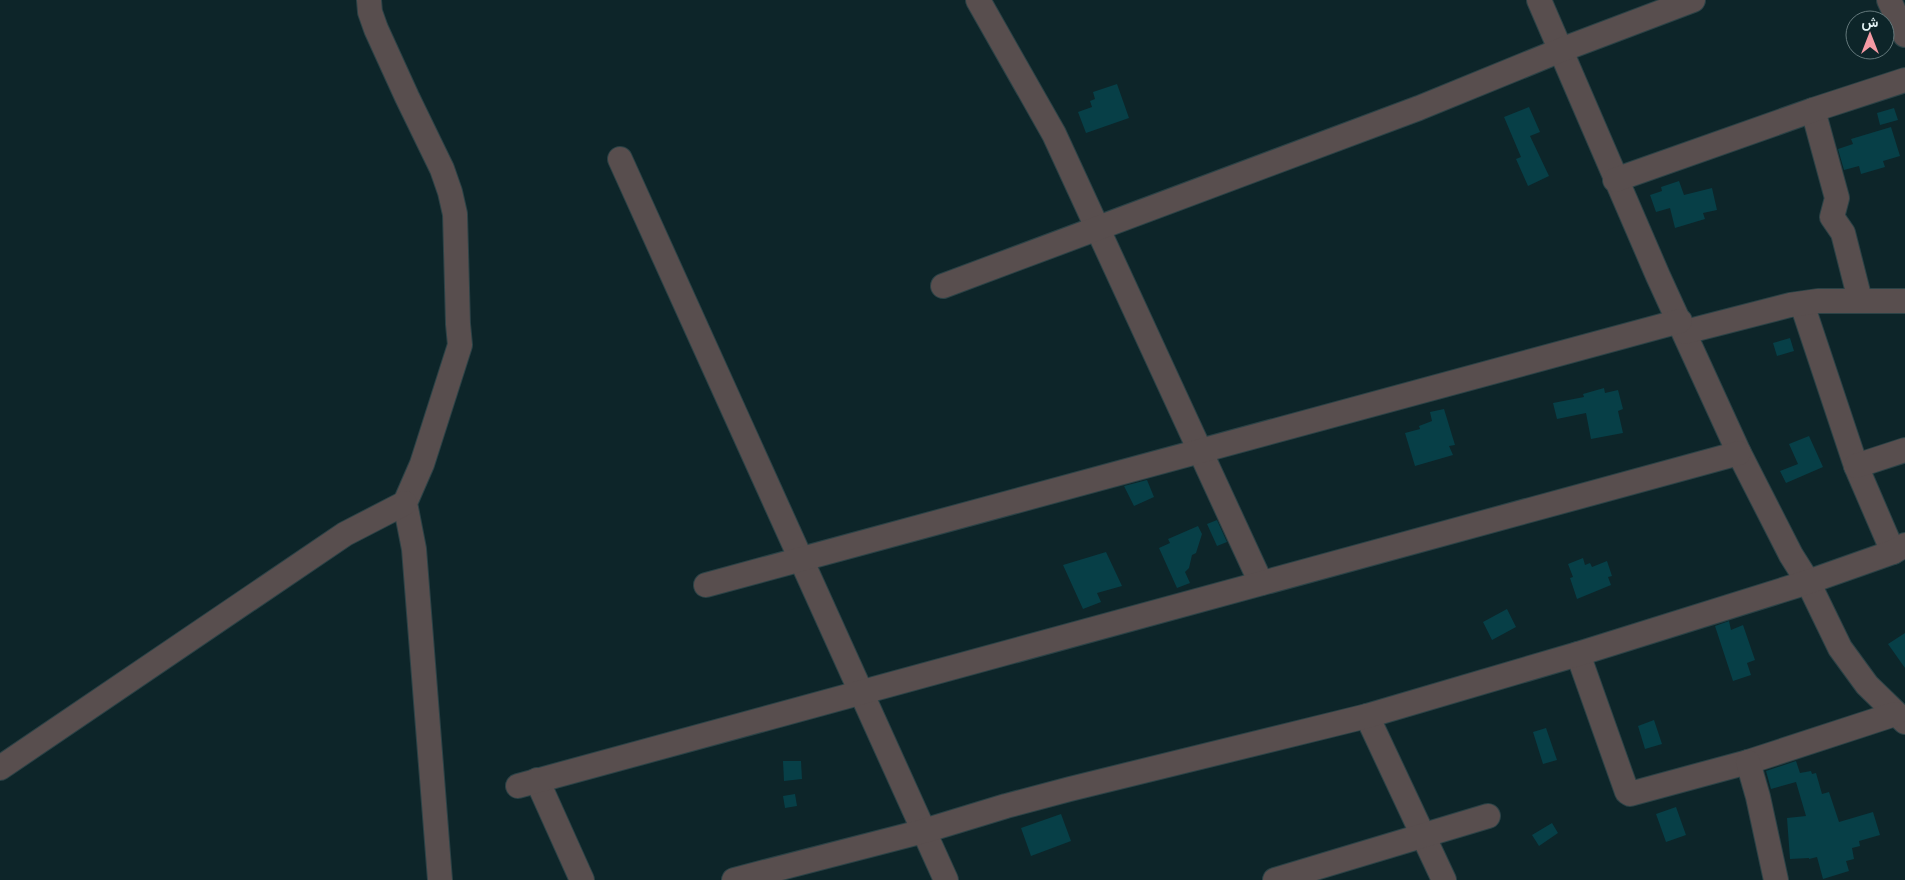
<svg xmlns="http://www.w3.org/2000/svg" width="1905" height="880" viewBox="0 0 1905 880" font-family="Bitter,Vazirmatn,serif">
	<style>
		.building { fill: #073f47 }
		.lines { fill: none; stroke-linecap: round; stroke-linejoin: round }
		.minor-casing { stroke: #2b4246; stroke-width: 26 }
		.minor { stroke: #584e4e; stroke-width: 24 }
	</style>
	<rect width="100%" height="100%" fill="#0d2529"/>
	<!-- building -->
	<g class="building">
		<polygon points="1117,84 1129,118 1086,133 1078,112 1092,107 1090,101 1095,99 1093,92"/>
		<polygon points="1529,107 1540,132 1530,136 1549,176 1528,186 1516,159 1521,157 1504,117"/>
		<polygon points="1894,108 1898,120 1880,125 1877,113"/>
		<polygon points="1891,127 1900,156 1883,161 1885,167 1861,174 1859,166 1844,170 1838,149 1853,144 1851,139"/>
		<polygon points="1679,181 1684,195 1712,188 1717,210 1703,213 1705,219 1675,228 1670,208 1656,212 1650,195 1662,191 1661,187"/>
		<polygon points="1790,338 1794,351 1777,356 1773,343"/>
		<polygon points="1604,388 1605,393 1618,390 1623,409 1618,411 1623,433 1591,439 1586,413 1557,419 1553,403 1584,397 1583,394"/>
		<polygon points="1444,409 1455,445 1449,446 1453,455 1415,466 1405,433 1420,429 1419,426 1432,421 1430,412"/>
		<polygon points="1809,436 1823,467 1786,483 1780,471 1798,464 1789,444"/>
		<polygon points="1147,480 1154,497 1134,506 1124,486"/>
		<polygon points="1217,520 1227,542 1217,546 1207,524"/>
		<polygon points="1198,526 1202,534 1196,553 1192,555 1189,568 1185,572 1190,583 1177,588 1159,548 1170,543 1168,539"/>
		<polygon points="1106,552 1122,586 1097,593 1101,602 1083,609 1063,565"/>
		<polygon points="1583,558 1585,565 1590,563 1592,567 1607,561 1612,576 1608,577 1611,585 1577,599 1570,578 1573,577 1568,564"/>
		<polygon points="1507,609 1516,627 1492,640 1483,622"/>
		<polygon points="1729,621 1731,630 1743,625 1755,660 1747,663 1751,675 1733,681 1715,626"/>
		<polygon points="1905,633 1905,668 1888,644"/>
		<polygon points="1654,720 1662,744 1645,749 1638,726"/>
		<polygon points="1546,728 1557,760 1543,764 1533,732"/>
		<polygon points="783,761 801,761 802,779 784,781"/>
		<polygon points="1796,761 1800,773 1811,771 1812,774 1816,773 1822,794 1829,792 1839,822 1873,812 1880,835 1859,841 1860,846 1852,848 1854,859 1846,861 1849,871 1823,879 1817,857 1809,859 1809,858 1790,859 1787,818 1806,816 1796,782 1771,789 1766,771"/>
		<polygon points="795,794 797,806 785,808 783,796"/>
		<polygon points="1676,807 1686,835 1666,842 1656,814"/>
		<polygon points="1061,814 1071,841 1031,856 1021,828"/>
		<polygon points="1552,823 1558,833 1539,846 1532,835"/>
	</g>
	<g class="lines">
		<defs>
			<g id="minor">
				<polyline points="369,0 370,12 376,29 407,97 442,169 450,192 455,214 458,324 460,345 422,464 405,503 414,549 440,880"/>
				<polyline points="978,0 1054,134 1261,583"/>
				<polyline points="1539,0 1658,276 1739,453 1791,555 1808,582 1840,648 1867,685 1905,722"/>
				<polyline points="1889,0 1905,35"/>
				<polyline points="1813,110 1837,198 1832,217 1843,233 1860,300"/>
				<polyline points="620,159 946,880"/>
				<polyline points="1615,180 1813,110 1905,80"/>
				<polyline points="943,286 1419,108 1561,50 1693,0"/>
				<polyline points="1802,304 1856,466 1893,552"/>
				<polyline points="1685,332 1790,305 1818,301 1905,301"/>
				<polyline points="1856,466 1905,450"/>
				<polyline points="706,585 1680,321"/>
				<polyline points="1578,654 1627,792 1630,794 1748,762 1895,714"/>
				<polyline points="1367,716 1444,880"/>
				<polyline points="1748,762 1758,797 1776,880"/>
				<polyline points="0,768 345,534 405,503"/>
				<polyline points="537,780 582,880"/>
				<polyline points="518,786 1739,453"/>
				<polyline points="734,880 924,831 1006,806 1070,789 1367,716 1578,654 1808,582 1893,552 1905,545"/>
				<polyline points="1275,880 1488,816"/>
			</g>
		</defs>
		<!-- minor casing -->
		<use href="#minor" class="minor-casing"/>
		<!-- minor -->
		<use href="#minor" class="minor"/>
	</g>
	<!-- north arrow -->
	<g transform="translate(1870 35)"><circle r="24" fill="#0d2529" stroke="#63787b"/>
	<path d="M0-4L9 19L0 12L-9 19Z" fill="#f49aa4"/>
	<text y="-8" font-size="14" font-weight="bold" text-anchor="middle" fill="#e5f4f6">ش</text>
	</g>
</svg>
